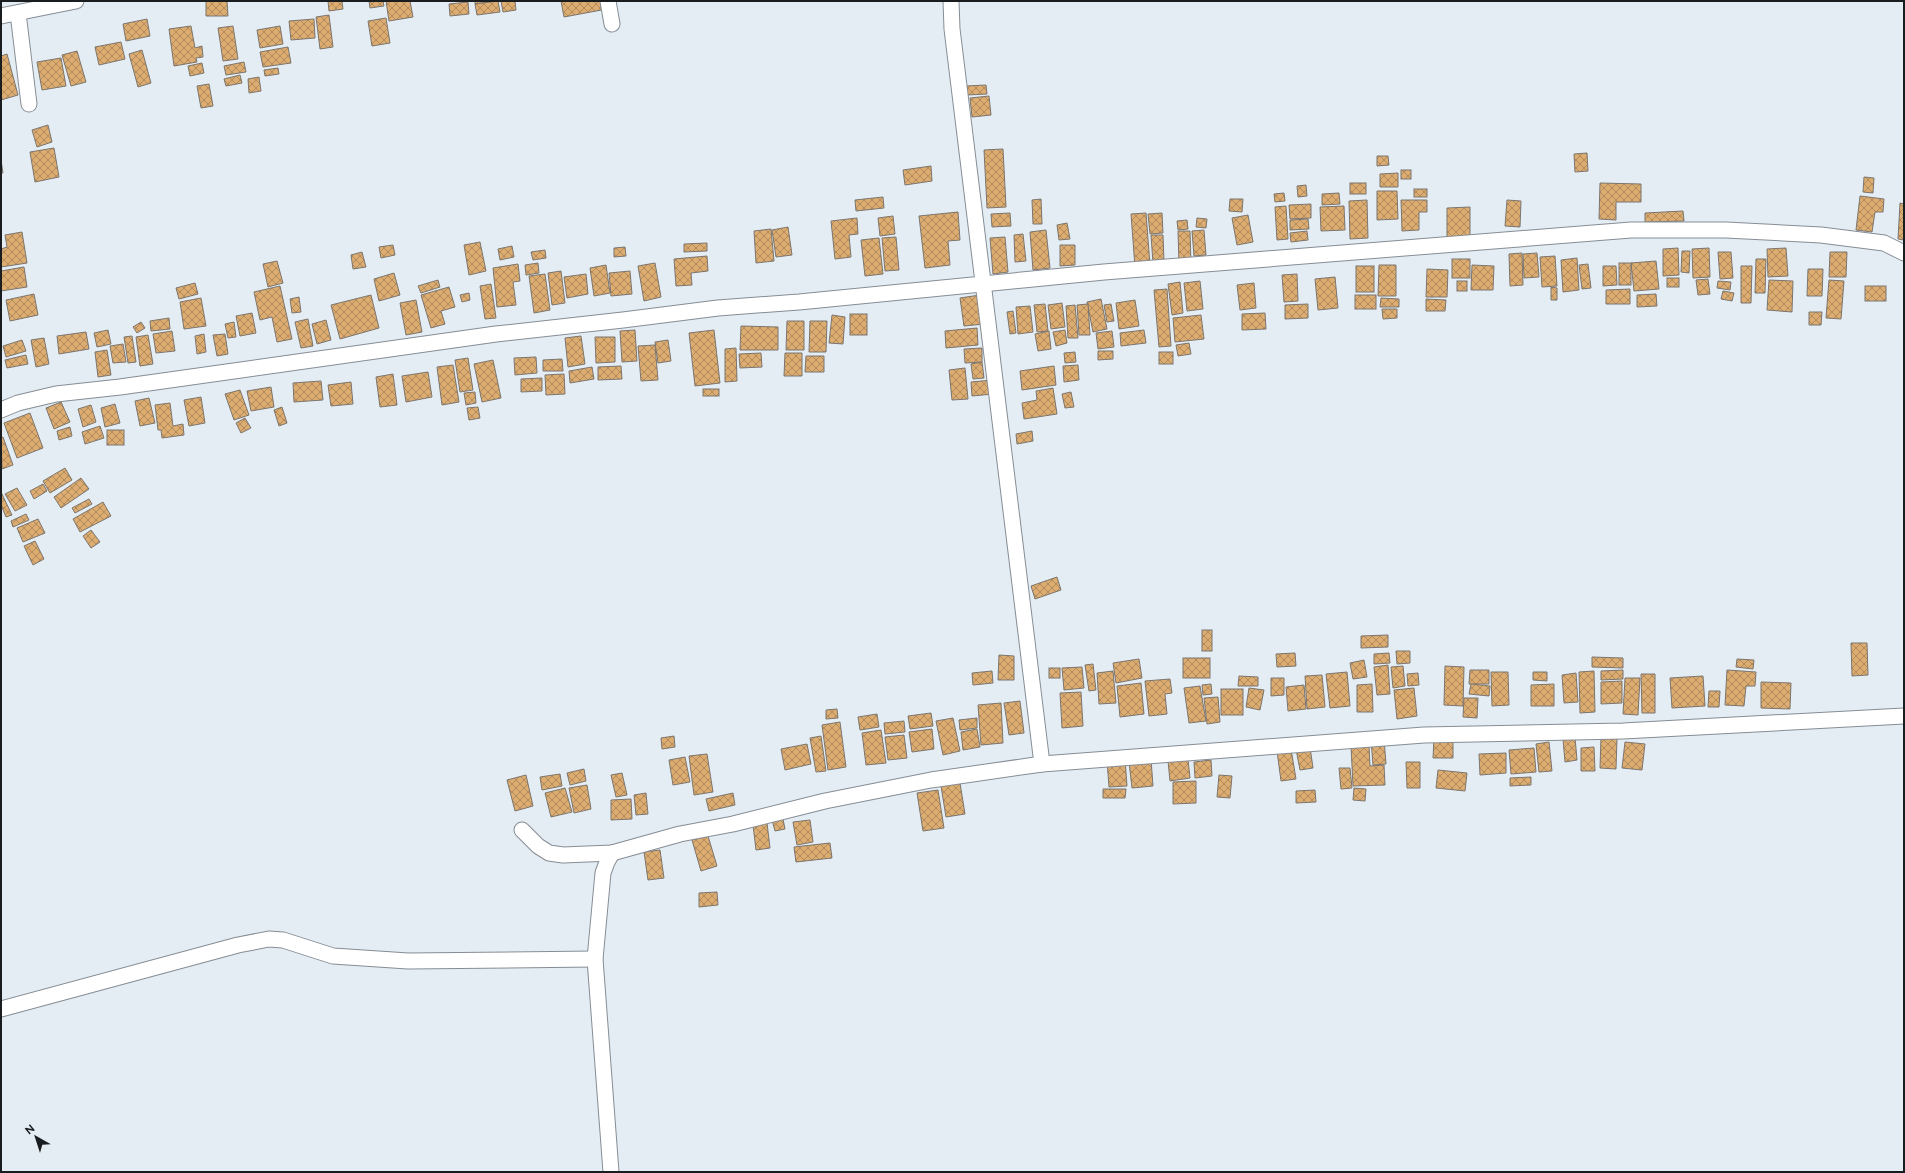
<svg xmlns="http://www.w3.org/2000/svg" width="1905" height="1173" viewBox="0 0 1905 1173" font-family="Raleway,sans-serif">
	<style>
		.building { fill: url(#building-cross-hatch); stroke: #7b756e }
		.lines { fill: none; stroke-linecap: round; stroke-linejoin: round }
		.minor-casing { stroke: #868d94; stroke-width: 17 }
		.minor { stroke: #fff; stroke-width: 15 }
	</style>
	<defs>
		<pattern id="building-cross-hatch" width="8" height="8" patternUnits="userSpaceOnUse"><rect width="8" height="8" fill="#ddac70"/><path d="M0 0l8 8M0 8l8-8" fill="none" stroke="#b28b5c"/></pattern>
	</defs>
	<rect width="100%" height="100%" fill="#e4edf4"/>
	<!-- building -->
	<g class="building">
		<polygon points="206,1 227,1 228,16 206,16"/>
		<polygon points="328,1 342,1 343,9 329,11"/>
		<polygon points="369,1 383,1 384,6 370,8"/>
		<polygon points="386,1 410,1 413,17 389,21"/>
		<polygon points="475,1 495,1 475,4"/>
		<polygon points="498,1 500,12 477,15 475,4"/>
		<polygon points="501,1 515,1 516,10 503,12"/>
		<polygon points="561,1 605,1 607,9 564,17"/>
		<polygon points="468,2 469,14 450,16 449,4"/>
		<polygon points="329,15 333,47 320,49 316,17"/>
		<polygon points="386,18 390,43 372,46 368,21"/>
		<polygon points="147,19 150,36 126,41 123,24"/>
		<polygon points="314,19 315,38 291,40 289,21"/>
		<polygon points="191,26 195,48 202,46 203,57 196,58 197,62 174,66 169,29"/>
		<polygon points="233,26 238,59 223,61 218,28"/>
		<polygon points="280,26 283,44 260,48 257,30"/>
		<polygon points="121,42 125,59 99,65 95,47"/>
		<polygon points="288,47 291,63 263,67 260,52"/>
		<polygon points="142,50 151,83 138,87 129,54"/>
		<polygon points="77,51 86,82 71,86 62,55"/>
		<polygon points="7,54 18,95 1,100 1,56"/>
		<polygon points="61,58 66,86 42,90 37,62"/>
		<polygon points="244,62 246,72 226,75 224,66"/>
		<polygon points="202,63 204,73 190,76 188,66"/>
		<polygon points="278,68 279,74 265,76 264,70"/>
		<polygon points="240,75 242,83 226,86 224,79"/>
		<polygon points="259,77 261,91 249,93 248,79"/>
		<polygon points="209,84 213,106 201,108 197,86"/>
		<polygon points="986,85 987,94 967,95 966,86"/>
		<polygon points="989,96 991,115 972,117 970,98"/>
		<polygon points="48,125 52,142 37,147 32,130"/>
		<polygon points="54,148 59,177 35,182 30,152"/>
		<polygon points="1003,149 1006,207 987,208 984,150"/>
		<polygon points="1587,153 1588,171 1575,172 1574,154"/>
		<polygon points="1377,156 1388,156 1389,165 1377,166"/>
		<polygon points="1,160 3,173 1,173"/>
		<polygon points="931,166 932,181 905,185 903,170"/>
		<rect x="1401" y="170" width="10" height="9"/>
		<polygon points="1398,173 1398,187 1380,187 1380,174"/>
		<polygon points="1864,177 1874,178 1873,193 1863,192"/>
		<rect x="1350" y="183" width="16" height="11"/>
		<polygon points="1600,183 1641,184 1641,202 1616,202 1616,220 1599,219"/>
		<polygon points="1306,185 1307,196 1298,197 1297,186"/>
		<rect x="1414" y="189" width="13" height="8"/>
		<polygon points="1377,191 1397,191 1398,219 1377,220"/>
		<polygon points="1284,193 1285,201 1275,202 1274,194"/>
		<polygon points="1339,193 1340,204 1322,205 1322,194"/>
		<polygon points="1860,196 1884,199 1883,212 1875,212 1872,232 1856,230"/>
		<polygon points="883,197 884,208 856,211 855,200"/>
		<polygon points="1041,199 1042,224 1033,224 1032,200"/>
		<polygon points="1230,199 1243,199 1242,212 1229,211"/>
		<polygon points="1367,200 1368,238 1350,239 1349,201"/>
		<polygon points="1401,200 1427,200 1427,212 1419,212 1419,230 1402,231"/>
		<polygon points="1507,200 1521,201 1520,227 1505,226"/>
		<polygon points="1900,203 1904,204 1904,240 1898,239"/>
		<polygon points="1311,204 1311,218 1290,219 1289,205"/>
		<polygon points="1286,206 1288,239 1277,240 1275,207"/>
		<polygon points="1344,206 1345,230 1321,231 1320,207"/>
		<polygon points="1470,207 1470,238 1447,238 1447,208"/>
		<polygon points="1683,211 1684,221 1645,222 1645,213"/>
		<polygon points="958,212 960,240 948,241 950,265 925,268 919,216"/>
		<polygon points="1010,213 1011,226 992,227 991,214"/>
		<polygon points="1146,213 1150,265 1135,267 1131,214"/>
		<polygon points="1162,213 1163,233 1150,234 1148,214"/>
		<polygon points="1248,215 1253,242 1237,245 1232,218"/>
		<polygon points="893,216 895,234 880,236 878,218"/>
		<polygon points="857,218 858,234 849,235 851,257 835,259 831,221"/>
		<polygon points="1197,218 1207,219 1206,228 1196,227"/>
		<polygon points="1308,219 1309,229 1290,230 1290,220"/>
		<polygon points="1187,220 1188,229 1178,230 1177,221"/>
		<polygon points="1067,223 1070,239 1059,240 1057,225"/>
		<polygon points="788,227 792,255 776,257 772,230"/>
		<polygon points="771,229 774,261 756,263 754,231"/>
		<polygon points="1046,230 1050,268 1033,270 1030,232"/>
		<polygon points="1204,230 1206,255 1194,256 1192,231"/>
		<polygon points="1178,231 1190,231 1191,264 1179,264"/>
		<polygon points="1307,231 1308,240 1291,242 1290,233"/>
		<polygon points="22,232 27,263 1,267 1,249 7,247 5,235"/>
		<polygon points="1023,234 1026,261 1015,262 1014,235"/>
		<polygon points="1151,235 1163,235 1164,262 1153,263"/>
		<polygon points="896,237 899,270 885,271 882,238"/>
		<polygon points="1005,237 1008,272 993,274 990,238"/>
		<polygon points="879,238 883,274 865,276 861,240"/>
		<polygon points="480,242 486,271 469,275 464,245"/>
		<polygon points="707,243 707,251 684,252 684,244"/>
		<polygon points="393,245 395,255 381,258 379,247"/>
		<polygon points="1060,245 1075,245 1075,265 1060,266"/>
		<polygon points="512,246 514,257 500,260 498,249"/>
		<polygon points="625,247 626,256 614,257 614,248"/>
		<polygon points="1678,248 1679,275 1663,276 1663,249"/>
		<polygon points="1709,248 1710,277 1693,278 1692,249"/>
		<polygon points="1786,248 1788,276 1768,277 1767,249"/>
		<polygon points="545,250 546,258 533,260 531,252"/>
		<polygon points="1682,251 1690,251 1689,273 1681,272"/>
		<polygon points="362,252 366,267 353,269 351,255"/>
		<polygon points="1718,252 1731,252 1733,278 1720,279"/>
		<polygon points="1830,252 1847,252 1846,277 1829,277"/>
		<polygon points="1522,253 1523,285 1510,286 1509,254"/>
		<polygon points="1537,253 1539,277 1524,278 1523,254"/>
		<polygon points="707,256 708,271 691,273 692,285 676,286 674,259"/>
		<polygon points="1555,256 1557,286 1542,287 1540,257"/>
		<polygon points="1577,258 1579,290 1563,292 1561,260"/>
		<rect x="1452" y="259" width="18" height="19"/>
		<polygon points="1756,259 1766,259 1765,293 1755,293"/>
		<polygon points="277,261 283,283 268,287 263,264"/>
		<polygon points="1656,261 1659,289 1634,291 1631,263"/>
		<polygon points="538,263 539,273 526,275 525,265"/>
		<polygon points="655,263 661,297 644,301 638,266"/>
		<rect x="1619" y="263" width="12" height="22"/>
		<polygon points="518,264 520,281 513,282 516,305 497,307 493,268"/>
		<polygon points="1588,264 1591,288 1582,289 1579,265"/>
		<polygon points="606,265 610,293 594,296 590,268"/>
		<polygon points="1379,265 1396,265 1396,296 1378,296"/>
		<polygon points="1472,265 1494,266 1493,290 1471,290"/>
		<rect x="1356" y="266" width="18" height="26"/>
		<polygon points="1603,266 1616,266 1617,285 1603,286"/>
		<polygon points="1741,266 1752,266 1751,303 1741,303"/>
		<polygon points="24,267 27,287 1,291 1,271"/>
		<polygon points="1427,269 1448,270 1447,297 1426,297"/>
		<polygon points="1808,269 1823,269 1822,296 1807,296"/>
		<polygon points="561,271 565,303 552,305 548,273"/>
		<polygon points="630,271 632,294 611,296 609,273"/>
		<polygon points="394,273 400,295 379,301 374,279"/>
		<polygon points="545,274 550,310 534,313 529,276"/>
		<polygon points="586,274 588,294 567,298 564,277"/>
		<polygon points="1297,274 1298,301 1284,302 1282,275"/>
		<polygon points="1335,277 1338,308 1318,310 1315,279"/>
		<rect x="1667" y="278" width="12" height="9"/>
		<polygon points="1708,279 1710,294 1698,295 1696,280"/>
		<polygon points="438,280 440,287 421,293 418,286"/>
		<polygon points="1769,280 1793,281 1792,312 1767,310"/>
		<polygon points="1829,280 1844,281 1841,319 1826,318"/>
		<polygon points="1200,281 1203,309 1187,311 1184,283"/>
		<rect x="1457" y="281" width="10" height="10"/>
		<polygon points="1718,281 1731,282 1730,290 1717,288"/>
		<polygon points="1180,282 1183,313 1172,315 1168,284"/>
		<polygon points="195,283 198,294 179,299 176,288"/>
		<polygon points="1254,283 1256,308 1240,310 1237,285"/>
		<polygon points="491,284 496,318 485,319 480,286"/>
		<polygon points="280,286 292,339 277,342 272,317 260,320 254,292"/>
		<rect x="1865" y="286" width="21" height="15"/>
		<polygon points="449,287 455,307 441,311 445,324 431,328 421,295"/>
		<polygon points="1551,287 1557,288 1557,300 1551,300"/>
		<polygon points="1167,289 1171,346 1159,347 1154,290"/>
		<polygon points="1630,289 1630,304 1606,304 1606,290"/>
		<polygon points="1723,291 1734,293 1732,301 1721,299"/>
		<polygon points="469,293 470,300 462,302 460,295"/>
		<polygon points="34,294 38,315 10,321 6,300"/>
		<polygon points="1656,294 1657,306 1637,307 1637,295"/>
		<polygon points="371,295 379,328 340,339 331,305"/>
		<polygon points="980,295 984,324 964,326 960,298"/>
		<rect x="1355" y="295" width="21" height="14"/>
		<polygon points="299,297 301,312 292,313 290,299"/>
		<polygon points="201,298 206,326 184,329 180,302"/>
		<polygon points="1381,298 1399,299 1399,307 1380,307"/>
		<polygon points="1101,299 1107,329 1093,332 1087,302"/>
		<polygon points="1426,299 1446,300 1445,311 1426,311"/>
		<polygon points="416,300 422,332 406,335 400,303"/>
		<polygon points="1135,300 1139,326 1119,329 1116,303"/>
		<polygon points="1062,303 1065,327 1051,329 1048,305"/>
		<polygon points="1045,304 1048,331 1037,332 1034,305"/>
		<polygon points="1088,304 1090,335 1079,335 1077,305"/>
		<polygon points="1111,304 1114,321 1107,322 1104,305"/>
		<polygon points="1308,304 1308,318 1285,319 1285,305"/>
		<polygon points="1075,305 1078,338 1068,338 1066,306"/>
		<polygon points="1030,306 1033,332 1018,334 1016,307"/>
		<polygon points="1382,309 1397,309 1397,318 1383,319"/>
		<polygon points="1013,311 1016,333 1010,334 1007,312"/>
		<polygon points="1809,312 1822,312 1821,325 1809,325"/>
		<polygon points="252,313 256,333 240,336 236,316"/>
		<polygon points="1265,313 1266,329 1242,330 1242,314"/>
		<rect x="850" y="314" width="17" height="21"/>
		<polygon points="832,315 845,317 843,344 829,343"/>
		<polygon points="1201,315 1204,339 1175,342 1173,318"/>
		<polygon points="169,318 170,329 151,331 150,321"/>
		<polygon points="308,319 313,346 301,348 295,322"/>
		<polygon points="326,320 331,340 317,344 312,324"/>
		<polygon points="787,321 804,321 804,350 786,350"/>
		<polygon points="810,321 827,321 826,352 809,352"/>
		<polygon points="141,322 145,328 137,333 133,327"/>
		<polygon points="234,322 236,337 228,338 225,324"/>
		<polygon points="741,326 778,327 778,350 740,350"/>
		<polygon points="977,328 978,345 946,348 945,331"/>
		<polygon points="108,330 111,344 97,347 94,333"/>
		<polygon points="635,330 637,361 622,362 620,331"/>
		<polygon points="714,330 720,383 695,386 689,333"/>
		<polygon points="1065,330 1067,343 1056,346 1053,332"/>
		<polygon points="1144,330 1146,343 1121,346 1120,333"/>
		<polygon points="172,331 175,351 156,353 153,334"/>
		<polygon points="1049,331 1051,349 1038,351 1035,334"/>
		<polygon points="1112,331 1114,347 1098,349 1096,333"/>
		<polygon points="86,332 89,349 59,354 57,336"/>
		<polygon points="204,334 206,352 197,354 195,336"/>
		<polygon points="225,334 228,354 217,356 213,335"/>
		<polygon points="148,335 153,364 140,366 136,337"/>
		<polygon points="132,336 136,362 128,363 124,337"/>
		<polygon points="581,336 585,364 568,367 565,338"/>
		<polygon points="595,337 615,337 615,362 596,363"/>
		<polygon points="44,338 49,364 36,367 31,340"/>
		<polygon points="22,340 26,351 6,357 3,346"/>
		<polygon points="668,340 671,361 658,363 655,342"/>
		<polygon points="1189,343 1191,354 1178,356 1176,345"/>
		<polygon points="123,344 126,362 113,363 110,346"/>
		<polygon points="655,345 658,380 641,381 638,346"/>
		<polygon points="736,348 737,381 725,382 725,349"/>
		<polygon points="982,348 982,362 965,363 964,349"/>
		<polygon points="107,350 111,375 98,377 95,352"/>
		<polygon points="1098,351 1113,351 1113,359 1098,360"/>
		<polygon points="1075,352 1076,362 1065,363 1064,353"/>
		<rect x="1159" y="352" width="14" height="12"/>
		<polygon points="761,353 762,367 740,368 739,354"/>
		<polygon points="785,353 802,353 802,376 784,376"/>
		<polygon points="26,355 28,364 7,368 5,360"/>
		<polygon points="806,356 824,356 824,372 805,372"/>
		<polygon points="536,357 537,373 515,375 514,358"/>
		<polygon points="468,358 473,390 460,392 455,360"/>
		<polygon points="562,359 563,371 543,371 543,360"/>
		<polygon points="493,360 501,398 482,402 474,364"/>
		<polygon points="982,362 984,378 973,379 971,364"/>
		<polygon points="453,365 459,402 442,405 437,367"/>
		<polygon points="1078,365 1079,380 1064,382 1063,366"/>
		<polygon points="621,366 622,379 598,380 598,367"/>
		<polygon points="1054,366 1056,385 1022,390 1020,371"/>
		<polygon points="592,367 594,379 570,383 569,371"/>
		<polygon points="965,368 968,399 952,400 949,370"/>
		<polygon points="428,372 432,397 406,402 402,376"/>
		<polygon points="393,374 397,405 380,407 376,377"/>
		<polygon points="564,374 565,394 546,395 545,375"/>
		<polygon points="542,378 542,391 521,392 521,379"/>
		<polygon points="992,380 993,394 972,396 971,382"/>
		<polygon points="321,381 323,400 294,402 293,383"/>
		<polygon points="351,382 353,404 331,406 328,385"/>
		<polygon points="271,387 274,407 251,411 247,391"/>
		<polygon points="1053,388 1057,414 1024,419 1022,403 1037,400 1036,391"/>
		<rect x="703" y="389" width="16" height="7"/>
		<polygon points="240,390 249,415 234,420 225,394"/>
		<polygon points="475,392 476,403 466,405 464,393"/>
		<polygon points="1071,392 1074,407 1065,408 1062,394"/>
		<polygon points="201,397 205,423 189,426 184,400"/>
		<polygon points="149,398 155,423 140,426 135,401"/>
		<polygon points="61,402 70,422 54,429 46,408"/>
		<polygon points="170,403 173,426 183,424 184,435 162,438 161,430 158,430 155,405"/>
		<polygon points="115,404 120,423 105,427 101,408"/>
		<polygon points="91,405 96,422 83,427 78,409"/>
		<polygon points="282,407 287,423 279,426 274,410"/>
		<polygon points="478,407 480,418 469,420 467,408"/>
		<polygon points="30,413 43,448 17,458 4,423"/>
		<polygon points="245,418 251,428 241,433 236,423"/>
		<polygon points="100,426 104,438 85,444 82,432"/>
		<polygon points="70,427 72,436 59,440 57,431"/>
		<rect x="107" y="430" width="17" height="15"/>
		<polygon points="1032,431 1033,441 1017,444 1016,434"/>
		<polygon points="3,437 13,465 2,469 1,438"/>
		<polygon points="65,468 72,480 50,493 43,481"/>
		<polygon points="81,478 89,489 61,508 54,497"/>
		<polygon points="43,484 47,491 34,499 30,491"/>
		<polygon points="17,488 27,505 15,511 5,494"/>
		<polygon points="1,492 12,515 6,517 1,505"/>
		<polygon points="89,499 92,504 75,513 72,508"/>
		<polygon points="103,502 111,516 80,532 73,519"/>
		<polygon points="26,514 29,520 13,527 11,521"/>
		<polygon points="38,519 45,533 23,542 17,528"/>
		<polygon points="91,530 100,542 91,548 83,536"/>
		<polygon points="35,541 44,559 33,565 24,546"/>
		<polygon points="1057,577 1061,590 1035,599 1031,586"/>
		<rect x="1202" y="630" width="10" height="21"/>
		<polygon points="1388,635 1388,647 1361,648 1361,636"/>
		<polygon points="1851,643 1867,643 1868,675 1852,676"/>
		<polygon points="1396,651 1410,651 1410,663 1397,664"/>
		<polygon points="1295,653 1296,666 1277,667 1276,654"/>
		<polygon points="1389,653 1390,663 1374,664 1374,654"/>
		<polygon points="999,655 1014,656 1014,680 998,680"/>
		<polygon points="1592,657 1623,658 1623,668 1592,667"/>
		<rect x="1183" y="658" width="27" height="20"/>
		<polygon points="1139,659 1142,678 1116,683 1113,663"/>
		<polygon points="1737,659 1754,660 1753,669 1736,667"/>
		<polygon points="1364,660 1367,677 1353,679 1350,663"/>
		<polygon points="1093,664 1096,690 1089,691 1085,665"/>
		<polygon points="1388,665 1390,694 1377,695 1374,667"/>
		<polygon points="1403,666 1405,686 1393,688 1391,667"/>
		<polygon points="1445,666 1464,667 1463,706 1444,705"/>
		<polygon points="1082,667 1084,688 1064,690 1062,668"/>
		<rect x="1049" y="668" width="11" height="10"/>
		<polygon points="1470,670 1489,670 1489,684 1469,684"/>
		<polygon points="1623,670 1623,679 1601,680 1601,671"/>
		<polygon points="1727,670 1756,672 1755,686 1746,686 1744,706 1725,705"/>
		<polygon points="992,671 993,683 973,685 972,673"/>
		<polygon points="1113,671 1116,703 1099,704 1097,673"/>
		<polygon points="1594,671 1595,712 1580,713 1579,672"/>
		<polygon points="1347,672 1350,706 1330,708 1326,674"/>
		<polygon points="1491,672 1508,672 1509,705 1492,706"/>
		<polygon points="1533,672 1547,672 1547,681 1533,680"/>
		<polygon points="1418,673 1419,685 1408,686 1407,674"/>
		<polygon points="1576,673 1578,702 1564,703 1562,675"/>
		<polygon points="1641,674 1655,674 1655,713 1642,713"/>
		<polygon points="1322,675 1325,707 1307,709 1305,676"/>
		<polygon points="1239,676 1258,677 1258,686 1238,686"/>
		<polygon points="1703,676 1705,706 1672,708 1670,678"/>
		<polygon points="1271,678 1284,678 1284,695 1271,696"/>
		<polygon points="1625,678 1640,678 1638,715 1623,714"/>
		<polygon points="1170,679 1172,693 1165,694 1167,714 1149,716 1145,681"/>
		<polygon points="1622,681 1622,703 1601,704 1601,682"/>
		<polygon points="1761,682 1791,683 1790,709 1761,708"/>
		<polygon points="1141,683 1144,714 1120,717 1117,686"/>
		<polygon points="1211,684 1212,694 1203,695 1202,685"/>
		<polygon points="1372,684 1373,712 1357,712 1357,685"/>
		<polygon points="1471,684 1490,686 1489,696 1469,694"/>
		<polygon points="1554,684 1554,706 1531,706 1531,685"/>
		<polygon points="1304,685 1306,709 1288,711 1286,687"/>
		<polygon points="1200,686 1206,721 1189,723 1184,688"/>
		<polygon points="1249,688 1264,690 1260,710 1246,707"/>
		<polygon points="1414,688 1417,716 1397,719 1394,690"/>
		<rect x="1221" y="689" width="22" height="26"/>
		<polygon points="1709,691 1720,691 1719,707 1708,707"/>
		<polygon points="1081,692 1083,726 1062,728 1060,693"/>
		<polygon points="1218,697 1220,722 1207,724 1204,698"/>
		<polygon points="1464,698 1478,698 1477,718 1463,717"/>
		<polygon points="1020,701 1024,733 1009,735 1004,703"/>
		<polygon points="1001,703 1003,743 981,745 978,705"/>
		<polygon points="837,709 838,718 826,719 826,710"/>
		<polygon points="931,713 933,726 910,729 908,716"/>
		<polygon points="877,714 879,727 860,730 858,717"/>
		<polygon points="953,718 960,751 943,755 936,721"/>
		<polygon points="977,718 977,728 960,730 959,720"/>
		<polygon points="904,721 905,732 885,734 884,723"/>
		<polygon points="840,722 846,767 828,770 822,725"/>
		<polygon points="932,729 934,749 912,752 909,732"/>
		<polygon points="977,729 980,747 963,750 961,732"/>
		<polygon points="881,730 886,763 866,765 862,733"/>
		<polygon points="904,735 907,758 888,760 885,737"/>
		<polygon points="674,736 675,747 662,749 661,738"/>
		<polygon points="821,736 826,771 816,772 810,738"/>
		<polygon points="1575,737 1577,760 1565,762 1563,739"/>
		<polygon points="1434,738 1453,738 1453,758 1433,758"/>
		<polygon points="1601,738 1617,738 1616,769 1600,768"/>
		<polygon points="1384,739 1386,764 1373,765 1371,740"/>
		<polygon points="1549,742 1552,771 1539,772 1536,744"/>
		<polygon points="1625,742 1645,744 1642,770 1622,768"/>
		<polygon points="807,744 811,764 785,770 781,749"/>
		<polygon points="1351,746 1369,746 1370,766 1384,765 1385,785 1353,786"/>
		<polygon points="1310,747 1313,768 1300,770 1296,749"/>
		<polygon points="1594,747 1595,771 1581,771 1581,748"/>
		<polygon points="1534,748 1536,772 1511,774 1509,750"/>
		<polygon points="1291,749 1296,779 1281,781 1277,751"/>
		<polygon points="1506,753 1506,773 1480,775 1479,754"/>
		<polygon points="707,754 713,792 694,795 689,756"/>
		<polygon points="685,757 690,782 673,785 669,760"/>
		<polygon points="1125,759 1127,786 1109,787 1107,760"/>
		<polygon points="1151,759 1153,786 1132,788 1129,762"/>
		<polygon points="1188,759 1190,778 1170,781 1168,761"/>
		<polygon points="1211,760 1212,776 1195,778 1194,762"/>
		<polygon points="1406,762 1420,762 1420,788 1407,788"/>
		<polygon points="1339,768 1350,768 1352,788 1341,789"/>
		<polygon points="584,769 586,781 570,785 567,773"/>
		<polygon points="1438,770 1467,773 1465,791 1436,788"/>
		<polygon points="622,773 627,795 616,797 611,775"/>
		<polygon points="560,774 562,786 542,790 540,777"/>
		<polygon points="526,775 533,806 515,811 507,780"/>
		<polygon points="1219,775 1232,776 1230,798 1217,797"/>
		<polygon points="1531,777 1531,785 1510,786 1510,778"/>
		<polygon points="1196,781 1196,803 1173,804 1173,782"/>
		<polygon points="960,783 965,814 946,817 941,786"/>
		<polygon points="587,785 591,809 574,813 569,788"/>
		<polygon points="565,788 572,812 551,817 545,793"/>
		<polygon points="1354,788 1366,789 1365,801 1353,800"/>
		<polygon points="1103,789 1126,789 1125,798 1103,798"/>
		<polygon points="938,790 944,828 923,831 917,793"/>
		<polygon points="1315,790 1316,802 1296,803 1296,791"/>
		<polygon points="646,793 648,814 636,815 634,795"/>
		<polygon points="733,793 735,805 709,811 706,799"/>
		<polygon points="631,799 632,819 611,820 611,800"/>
		<polygon points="782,814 785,829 775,831 771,816"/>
		<polygon points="810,820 813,842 797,845 793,822"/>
		<polygon points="767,823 770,848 756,850 753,825"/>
		<polygon points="708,836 717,866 701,871 692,840"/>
		<polygon points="830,843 832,858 796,862 794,847"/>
		<polygon points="660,850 664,878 648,880 644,852"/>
		<polygon points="717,892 718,905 699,907 699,893"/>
	</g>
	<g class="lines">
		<defs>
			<g id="minor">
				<polyline points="608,1 612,24"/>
				<polyline points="951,1 952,29 1042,764"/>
				<polyline points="18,13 29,104"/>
				<polyline points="1,16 76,1"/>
				<polyline points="1,410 18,403 56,394 120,387 496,334 623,320 718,308 799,302 1104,272 1631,230 1726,230 1821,235 1884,243 1904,253"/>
				<polyline points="522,830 538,846 549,853 563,855 612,853 680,834 733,824 825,801 931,780 1042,764 1424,735 1623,731 1904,716"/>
				<polyline points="1,1009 238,945 269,939 283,940 333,956 408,961 595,959"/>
				<polyline points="611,1172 595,959 603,873 607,862 612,853"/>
			</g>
		</defs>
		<!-- minor casing -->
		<use href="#minor" class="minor-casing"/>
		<!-- minor -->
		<use href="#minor" class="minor"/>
	</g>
	<!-- border -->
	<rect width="1905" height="1173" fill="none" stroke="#1a1d20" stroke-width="4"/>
	<!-- north arrow -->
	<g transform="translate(36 1137) rotate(321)" stroke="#e4edf4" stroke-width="3" paint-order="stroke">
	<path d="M0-3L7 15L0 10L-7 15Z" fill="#1a1d20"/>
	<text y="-6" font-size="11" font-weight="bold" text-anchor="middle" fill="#1a1d20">N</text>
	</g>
</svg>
